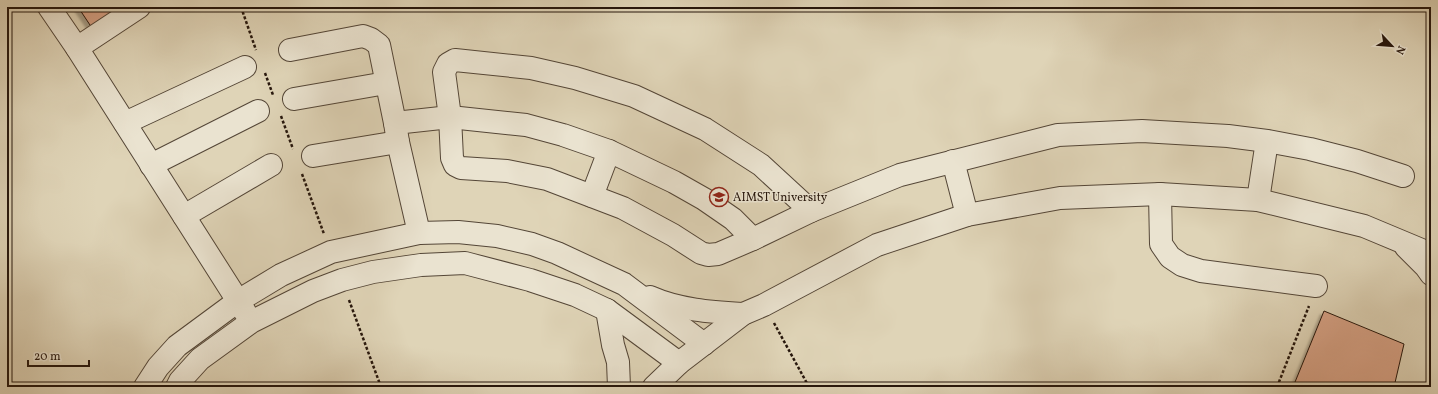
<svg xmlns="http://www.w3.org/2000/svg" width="1438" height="394" viewBox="0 0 1438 394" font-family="Vollkorn,serif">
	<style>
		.building { fill: #d7a286; stroke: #26160c; filter: url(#shadow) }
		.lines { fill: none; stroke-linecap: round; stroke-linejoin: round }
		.minor-casing { stroke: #544637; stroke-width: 24 }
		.path { stroke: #26160c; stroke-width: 2.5; stroke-dasharray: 3 2; stroke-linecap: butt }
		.minor { stroke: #eae3d0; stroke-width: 22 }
		.labels { text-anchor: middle; stroke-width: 3; stroke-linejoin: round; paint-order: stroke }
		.poi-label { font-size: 12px; fill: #26160c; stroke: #eae3d0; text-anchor: start }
	</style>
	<defs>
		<filter id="shadow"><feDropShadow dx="-3.5" dy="3.5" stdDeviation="1" flood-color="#0004"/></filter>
	</defs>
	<rect width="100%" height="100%" fill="#dfd4b7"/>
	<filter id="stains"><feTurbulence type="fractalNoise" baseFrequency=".005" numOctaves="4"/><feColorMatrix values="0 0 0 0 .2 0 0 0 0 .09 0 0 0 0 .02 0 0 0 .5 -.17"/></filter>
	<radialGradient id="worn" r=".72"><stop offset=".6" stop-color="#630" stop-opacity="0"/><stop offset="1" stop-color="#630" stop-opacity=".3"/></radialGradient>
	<!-- building -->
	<g class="building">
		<polygon points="78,7 130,7 94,31"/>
		<polygon points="1324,311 1404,344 1394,387 1293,387"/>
	</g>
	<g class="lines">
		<defs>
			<g id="minor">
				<polyline points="49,7 77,48 245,312"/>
				<polyline points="77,48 139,7"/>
				<polyline points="290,50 363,36 371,39 379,45 395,123"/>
				<polyline points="294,99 386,83"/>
				<polyline points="125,123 245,67"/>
				<polyline points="313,156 398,142"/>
				<polyline points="953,161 967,215"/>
				<polyline points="151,165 258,111"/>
				<polyline points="1160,194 1161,244 1170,257 1182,265 1201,271 1316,286"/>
				<polyline points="592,196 609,151"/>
				<polyline points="1258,200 1267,141"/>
				<polyline points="184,216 271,165"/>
				<polyline points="419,233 398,142 395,123 450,117 526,125 563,135 609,151 674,182 704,199 733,219 753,239 811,211"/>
				<polyline points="753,239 718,254 708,255 701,253 673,235 623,208 547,179 507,171 461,168 455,165 452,158 450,117 444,72 448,64 455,60 531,68 575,78 634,96 705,129 761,165 811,211 900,175 1058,135 1142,131 1228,136 1267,141 1310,149 1357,161 1403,176"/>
				<polyline points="1406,247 1426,267 1431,274"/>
				<path d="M650,297C679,310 712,312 743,314"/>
				<polyline points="607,310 613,345 618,362 619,387"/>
				<polyline points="145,387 158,367 177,346 238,301 281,275 331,252 419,233 458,232 497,236 532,244 557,253 624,284 704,344"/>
				<polyline points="177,387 180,381 200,359 251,322 313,291 342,280 373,272 421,265 465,263 530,280 575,295 607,310 679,363"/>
				<polyline points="654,387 679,363 743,314 764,305 877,245 967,215 1060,198 1160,194 1258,200 1364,226 1431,254"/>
			</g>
		</defs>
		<!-- minor casing -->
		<use href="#minor" class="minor-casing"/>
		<!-- path -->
		<g class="path">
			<polyline points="241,7 256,50"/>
			<polyline points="265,73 273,95"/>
			<polyline points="281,116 293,149"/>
			<polyline points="302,174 324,234"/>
			<polyline points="349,300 381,387"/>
			<polyline points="774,323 809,387"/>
			<polyline points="1277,387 1309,306"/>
		</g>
		<!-- minor -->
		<use href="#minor" class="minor"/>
	</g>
	<!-- icons -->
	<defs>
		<symbol id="university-ring" viewBox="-11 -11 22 22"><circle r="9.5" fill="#eae3d0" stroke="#8f2418" stroke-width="1.5"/><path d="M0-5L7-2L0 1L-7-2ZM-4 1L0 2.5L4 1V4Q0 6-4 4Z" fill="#8f2418"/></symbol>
	</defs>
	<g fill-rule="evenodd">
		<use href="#university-ring" x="708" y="186" width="22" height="22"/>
	</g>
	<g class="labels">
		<!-- poi labels -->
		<g class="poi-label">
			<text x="733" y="201">AIMST University</text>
		</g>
	</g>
	<!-- margin -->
	<rect width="1438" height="394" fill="none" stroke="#dfd4b7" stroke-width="24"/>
	<rect x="8" y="8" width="1422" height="378" fill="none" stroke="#26160c" stroke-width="2"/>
	<rect x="12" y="12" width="1414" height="370" fill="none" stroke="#26160c"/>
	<!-- north arrow -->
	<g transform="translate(1392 46) rotate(116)" stroke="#eae3d0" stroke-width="3" paint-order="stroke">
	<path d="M0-3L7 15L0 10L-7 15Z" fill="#26160c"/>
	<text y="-6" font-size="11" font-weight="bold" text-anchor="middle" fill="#26160c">N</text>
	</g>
	<!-- scale -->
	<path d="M28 360v6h61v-6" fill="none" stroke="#26160c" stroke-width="2"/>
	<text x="34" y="360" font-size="12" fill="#26160c" stroke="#eae3d0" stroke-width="3" paint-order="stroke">20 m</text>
	<rect width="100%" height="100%" filter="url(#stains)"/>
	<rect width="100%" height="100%" fill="url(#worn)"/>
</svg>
